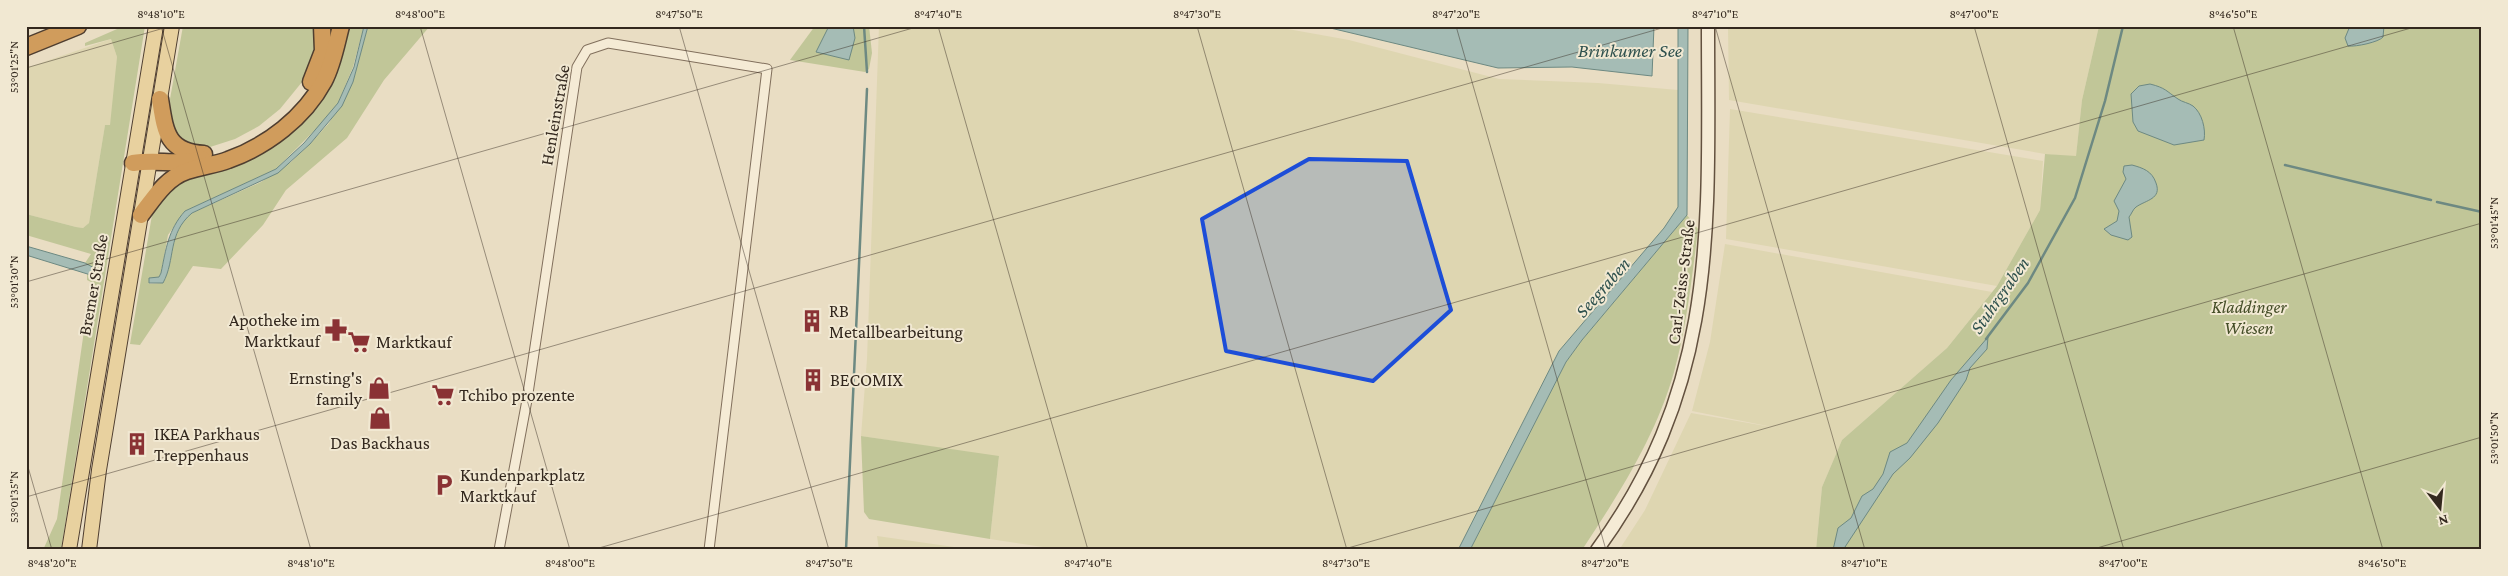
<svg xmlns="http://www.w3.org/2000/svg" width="2508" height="576" viewBox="0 0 2508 576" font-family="'Crimson Pro',serif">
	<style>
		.farmland { fill: #ded6b1 }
		.green { fill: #c1c698 }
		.water { fill: #a5bcb5; stroke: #6d8982 }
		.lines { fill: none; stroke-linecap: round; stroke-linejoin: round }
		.stream { stroke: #6d8982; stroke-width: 2.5 }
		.street-casing { stroke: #816f5c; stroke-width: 11 }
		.secondary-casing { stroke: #63513f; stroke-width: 15 }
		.primary-casing { stroke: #4f3e30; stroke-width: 16 }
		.highway-casing { stroke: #4f3e30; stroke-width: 19 }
		.street { stroke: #f5ebd5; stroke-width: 9 }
		.secondary { stroke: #f5ebd5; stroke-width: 12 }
		.primary { stroke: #e8d19f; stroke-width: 14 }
		.highway { stroke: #d09c5c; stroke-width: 16 }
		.marked { fill: #1d4ed8; fill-opacity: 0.2; stroke: #1d4ed8; stroke-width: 4; stroke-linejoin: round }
		.ticks { fill: none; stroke: #33281e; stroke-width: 1; stroke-opacity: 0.45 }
		.labels { text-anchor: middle; stroke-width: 4; stroke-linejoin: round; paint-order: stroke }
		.street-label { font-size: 18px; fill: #33281e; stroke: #f1e8d2 }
		.park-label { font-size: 18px; font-style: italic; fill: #444d27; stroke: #f1e8d2 }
		.poi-label { font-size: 18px; fill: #33281e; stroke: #f1e8d2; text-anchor: start }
		.water-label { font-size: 19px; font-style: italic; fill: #2f514e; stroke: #f1e8d2 }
		.neatline { fill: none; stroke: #33281e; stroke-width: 2 }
		.ticks-label { font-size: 12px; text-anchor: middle; fill: #33281e }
	</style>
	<rect width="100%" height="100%" fill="#e9ddc3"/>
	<!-- farmland -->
	<g class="farmland">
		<polygon points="879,26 1271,26 1349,40 1499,79 1598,83 1678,90 1678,207 1664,228 1559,351 1458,550 1063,550 990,539 999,457 861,436 867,359"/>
		<polygon points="1728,26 2099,26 2082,100 2076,157 2045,154 1729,100"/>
		<polygon points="111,39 117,57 115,95 110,126 105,125 89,223 83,228 76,227 26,214 26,68"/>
		<polygon points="1730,109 2043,161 2040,210 1997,286 1726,239"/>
		<polygon points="1725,244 1992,292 1947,348 1842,440 1822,487 1816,550 1619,550 1645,510 1691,413 1783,429 1692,411 1710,342"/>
		<polygon points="877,536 975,550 879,550"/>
	</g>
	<!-- green -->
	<g class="green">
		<polygon points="124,26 145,26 61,550 43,550 57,519 91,282 87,280 87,274 94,276 98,270 85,263 91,254 26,235 26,214 76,227 83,228 89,223 105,125 110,125 117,57 111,39 85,46 85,43"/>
		<polygon points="183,26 316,26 318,29 311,71 280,109 259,126 235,139 207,148 181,141 171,127 170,99"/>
		<path d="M348,26H364L353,67L338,103L328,117L276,169L185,211L168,235L161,273L159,277L153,278L149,284L163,283C176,259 166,234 192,213L261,182L291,162L310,144L329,123L353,82L368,26H430L384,80L347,138L286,190L263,225L221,269L193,266L140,345L130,344L152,215L156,203L183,179L280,140Z"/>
		<polygon points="815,26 869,26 872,53 869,69 865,72 790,60"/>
		<polygon points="2099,26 2482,26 2482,550 1816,550 1822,487 1842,440 1947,348 1997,286 2040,210 2045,154 2076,156 2082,100"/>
		<path d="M1687,215L1698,229C1692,277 1687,325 1674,372C1656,436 1619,494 1582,550H1470L1566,362L1582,340Z"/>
		<polygon points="861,436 999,456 990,539 869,519 864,512"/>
	</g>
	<!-- water -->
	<g class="water">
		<path d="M364,26H368L353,82L342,106L310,144L278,173L192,213C167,234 176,259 163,283H149V278L159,277L161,273C166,249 168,230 185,211L276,169L304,143L338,103L354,67Z"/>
		<polygon points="829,26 853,26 855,38 849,60 816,52"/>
		<polygon points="1322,26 1654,26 1652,76 1572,67 1498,68"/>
		<polygon points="1678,26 1688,26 1687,215 1582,340 1566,362 1470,550 1458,550 1559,351 1664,228 1678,207"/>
		<path d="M2350,26H2384L2383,37C2379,42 2356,47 2348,46L2345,38Z"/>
		<path d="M2150,84C2166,88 2166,91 2178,99C2182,102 2189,103 2193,106C2202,113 2206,129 2204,140L2174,145L2138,131L2133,122L2131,94L2139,86Z"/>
		<path d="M2132,165C2143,168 2152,171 2156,183C2162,199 2146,200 2136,207C2133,209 2131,215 2129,217L2132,237L2128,240L2111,235L2104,229L2117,221L2119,211L2114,201L2126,179L2123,172L2124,166Z"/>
		<polygon points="26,246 85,263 98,270 98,275 94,276 26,255"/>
		<polygon points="1988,337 1987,349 1970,368 1966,380 1938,423 1910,458 1893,474 1843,550 1833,550 1838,528 1851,518 1862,496 1873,489 1883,474 1890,452 1907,443 1951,380"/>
	</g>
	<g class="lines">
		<!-- stream -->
		<g class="stream">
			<polyline points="864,26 867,72"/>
			<polyline points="2285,165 2431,200"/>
			<polyline points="2437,202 2482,212"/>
			<polyline points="1986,339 2028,283 2075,198 2105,101 2123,26"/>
			<polyline points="846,550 867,89"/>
		</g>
		<defs>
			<polyline id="street" points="499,550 527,400 577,67 587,50 608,43 767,69 709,550"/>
			<path id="secondary" d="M1597,550C1720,382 1708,223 1708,26"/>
			<g id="primary">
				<polyline points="69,550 156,26"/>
				<polyline points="89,550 99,470 172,26"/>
			</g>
			<g id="highway">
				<polyline points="26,47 78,26"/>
				<polyline points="311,82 323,51 322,26"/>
				<path d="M160,99C165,130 166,152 204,154"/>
				<path d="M133,163C156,159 180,166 202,159"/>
				<path d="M141,215C154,198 166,178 187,171C201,166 215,165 228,160C267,146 304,118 324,81C333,64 336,45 341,26"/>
			</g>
		</defs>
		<!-- street casing -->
		<use href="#street" class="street-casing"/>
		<!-- secondary casing -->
		<use href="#secondary" class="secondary-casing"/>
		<!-- primary casing -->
		<use href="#primary" class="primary-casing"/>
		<!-- highway casing -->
		<use href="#highway" class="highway-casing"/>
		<!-- street -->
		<use href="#street" class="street"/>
		<!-- secondary -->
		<use href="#secondary" class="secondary"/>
		<!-- primary -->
		<use href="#primary" class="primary"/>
		<!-- highway -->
		<use href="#highway" class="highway"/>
	</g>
	<!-- marked area -->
	<path class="marked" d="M1309,159L1407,161L1451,310L1373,381L1226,351L1202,219Z"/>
	<!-- ticks -->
	<path class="ticks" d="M161,26L311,550M420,26L570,550M679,26L829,550M938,26L1088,550M1197,26L1347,550M1456,26L1606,550M1715,26L1865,550M1974,26L2124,550M2233,26L2383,550M26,68L171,26M26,282L920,26M26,460L52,550M26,497L1669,26M592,550L2418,26M1341,550L2482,223M2090,550L2482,437"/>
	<!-- icons -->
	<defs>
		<symbol id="building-bare" viewBox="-9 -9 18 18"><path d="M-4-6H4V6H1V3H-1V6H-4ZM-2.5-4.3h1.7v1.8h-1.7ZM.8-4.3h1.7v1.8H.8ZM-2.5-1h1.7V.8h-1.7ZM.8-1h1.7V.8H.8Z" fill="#8a3234" stroke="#f1e8d2" stroke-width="2.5" paint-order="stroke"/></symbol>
		<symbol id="pharmacy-bare" viewBox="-9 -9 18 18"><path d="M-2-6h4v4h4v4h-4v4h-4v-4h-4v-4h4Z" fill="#8a3234" stroke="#f1e8d2" stroke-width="2.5" paint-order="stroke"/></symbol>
		<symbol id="supermarket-bare" viewBox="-9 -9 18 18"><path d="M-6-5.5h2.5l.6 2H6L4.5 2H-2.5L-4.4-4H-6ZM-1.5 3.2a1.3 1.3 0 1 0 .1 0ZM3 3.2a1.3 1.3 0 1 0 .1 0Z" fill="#8a3234" stroke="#f1e8d2" stroke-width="2.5" paint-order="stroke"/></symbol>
		<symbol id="shop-bare" viewBox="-9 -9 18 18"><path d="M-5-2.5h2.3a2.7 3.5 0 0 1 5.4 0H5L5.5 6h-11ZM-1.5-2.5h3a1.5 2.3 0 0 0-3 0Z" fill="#8a3234" stroke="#f1e8d2" stroke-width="2.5" paint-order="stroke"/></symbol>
		<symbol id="parking-bare" viewBox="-9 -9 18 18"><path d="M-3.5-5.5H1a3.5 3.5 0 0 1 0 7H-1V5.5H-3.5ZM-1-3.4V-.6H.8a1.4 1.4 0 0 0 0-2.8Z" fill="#8a3234" stroke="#f1e8d2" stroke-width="2.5" paint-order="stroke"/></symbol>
	</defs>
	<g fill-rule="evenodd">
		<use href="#building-bare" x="796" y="305" width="32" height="32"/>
		<use href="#pharmacy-bare" x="320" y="314" width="32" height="32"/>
		<use href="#supermarket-bare" x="343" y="326" width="32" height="32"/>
		<use href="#building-bare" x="797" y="364" width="32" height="32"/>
		<use href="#shop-bare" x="363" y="372" width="32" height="32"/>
		<use href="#supermarket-bare" x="427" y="379" width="32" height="32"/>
		<use href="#shop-bare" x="364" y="402" width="32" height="32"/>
		<use href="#building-bare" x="121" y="428" width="32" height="32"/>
		<use href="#parking-bare" x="428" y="469" width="32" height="32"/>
	</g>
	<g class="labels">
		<!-- street labels -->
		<g class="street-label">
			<text transform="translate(555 115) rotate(-80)" y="6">Henleinstraße</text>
			<text transform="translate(1681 282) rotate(-83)" y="6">Carl-Zeiss-Straße</text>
			<text transform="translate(93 285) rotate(-80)" y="6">Bremer Straße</text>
		</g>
		<!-- park labels -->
		<g class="park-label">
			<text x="2249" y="313">Kladdinger<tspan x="2249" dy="21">Wiesen</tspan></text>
		</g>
		<!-- poi labels -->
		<g class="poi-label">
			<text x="829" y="317">RB<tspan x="829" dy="21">Metallbearbeitung</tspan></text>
			<text x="320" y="326" text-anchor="end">Apotheke im<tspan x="320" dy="21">Marktkauf</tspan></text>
			<text x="376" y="348">Marktkauf</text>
			<text x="362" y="384" text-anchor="end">Ernsting's<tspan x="362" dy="21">family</tspan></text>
			<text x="830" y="386">BECOMIX</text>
			<text x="459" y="401">Tchibo prozente</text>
			<text x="154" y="440">IKEA Parkhaus<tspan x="154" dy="21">Treppenhaus</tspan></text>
			<text x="380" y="449" text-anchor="middle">Das Backhaus</text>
			<text x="460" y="481">Kundenparkplatz<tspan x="460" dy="21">Marktkauf</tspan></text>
		</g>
		<!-- water labels -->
		<g class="water-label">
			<text x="1630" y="57">Brinkumer See</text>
			<text transform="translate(1602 287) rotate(-49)" y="7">Seegraben</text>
			<text transform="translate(1999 295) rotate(-55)" y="7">Stuhrgraben</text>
		</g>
	</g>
	<!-- border -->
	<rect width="2508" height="576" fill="none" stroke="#f1e8d2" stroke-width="55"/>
	<!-- north arrow -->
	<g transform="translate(2440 508) rotate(164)" stroke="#f1e8d2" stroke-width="4" paint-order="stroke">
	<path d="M0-4L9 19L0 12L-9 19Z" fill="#33281e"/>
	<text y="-8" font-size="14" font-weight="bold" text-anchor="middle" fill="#33281e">N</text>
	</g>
	<rect x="28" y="28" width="2452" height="520" class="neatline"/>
	<g class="ticks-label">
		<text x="161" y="18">8°48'10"E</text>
		<text x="420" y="18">8°48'00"E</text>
		<text x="679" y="18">8°47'50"E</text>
		<text x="938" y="18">8°47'40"E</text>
		<text x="1197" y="18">8°47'30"E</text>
		<text x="1456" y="18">8°47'20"E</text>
		<text x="1715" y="18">8°47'10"E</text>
		<text x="1974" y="18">8°47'00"E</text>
		<text x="2233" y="18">8°46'50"E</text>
		<text transform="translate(14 67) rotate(-90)" y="4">53°01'25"N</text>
		<text transform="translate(2494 223) rotate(-90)" y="4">53°01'45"N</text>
		<text transform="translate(14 282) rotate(-90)" y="4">53°01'30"N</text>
		<text transform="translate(2494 438) rotate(-90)" y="4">53°01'50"N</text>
		<text transform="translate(14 497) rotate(-90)" y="4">53°01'35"N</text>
		<text x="52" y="567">8°48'20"E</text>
		<text x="311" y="567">8°48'10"E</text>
		<text x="570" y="567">8°48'00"E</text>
		<text x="829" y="567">8°47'50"E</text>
		<text x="1088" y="567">8°47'40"E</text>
		<text x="1346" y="567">8°47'30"E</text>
		<text x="1605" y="567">8°47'20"E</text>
		<text x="1864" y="567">8°47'10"E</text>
		<text x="2123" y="567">8°47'00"E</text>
		<text x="2382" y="567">8°46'50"E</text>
	</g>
</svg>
